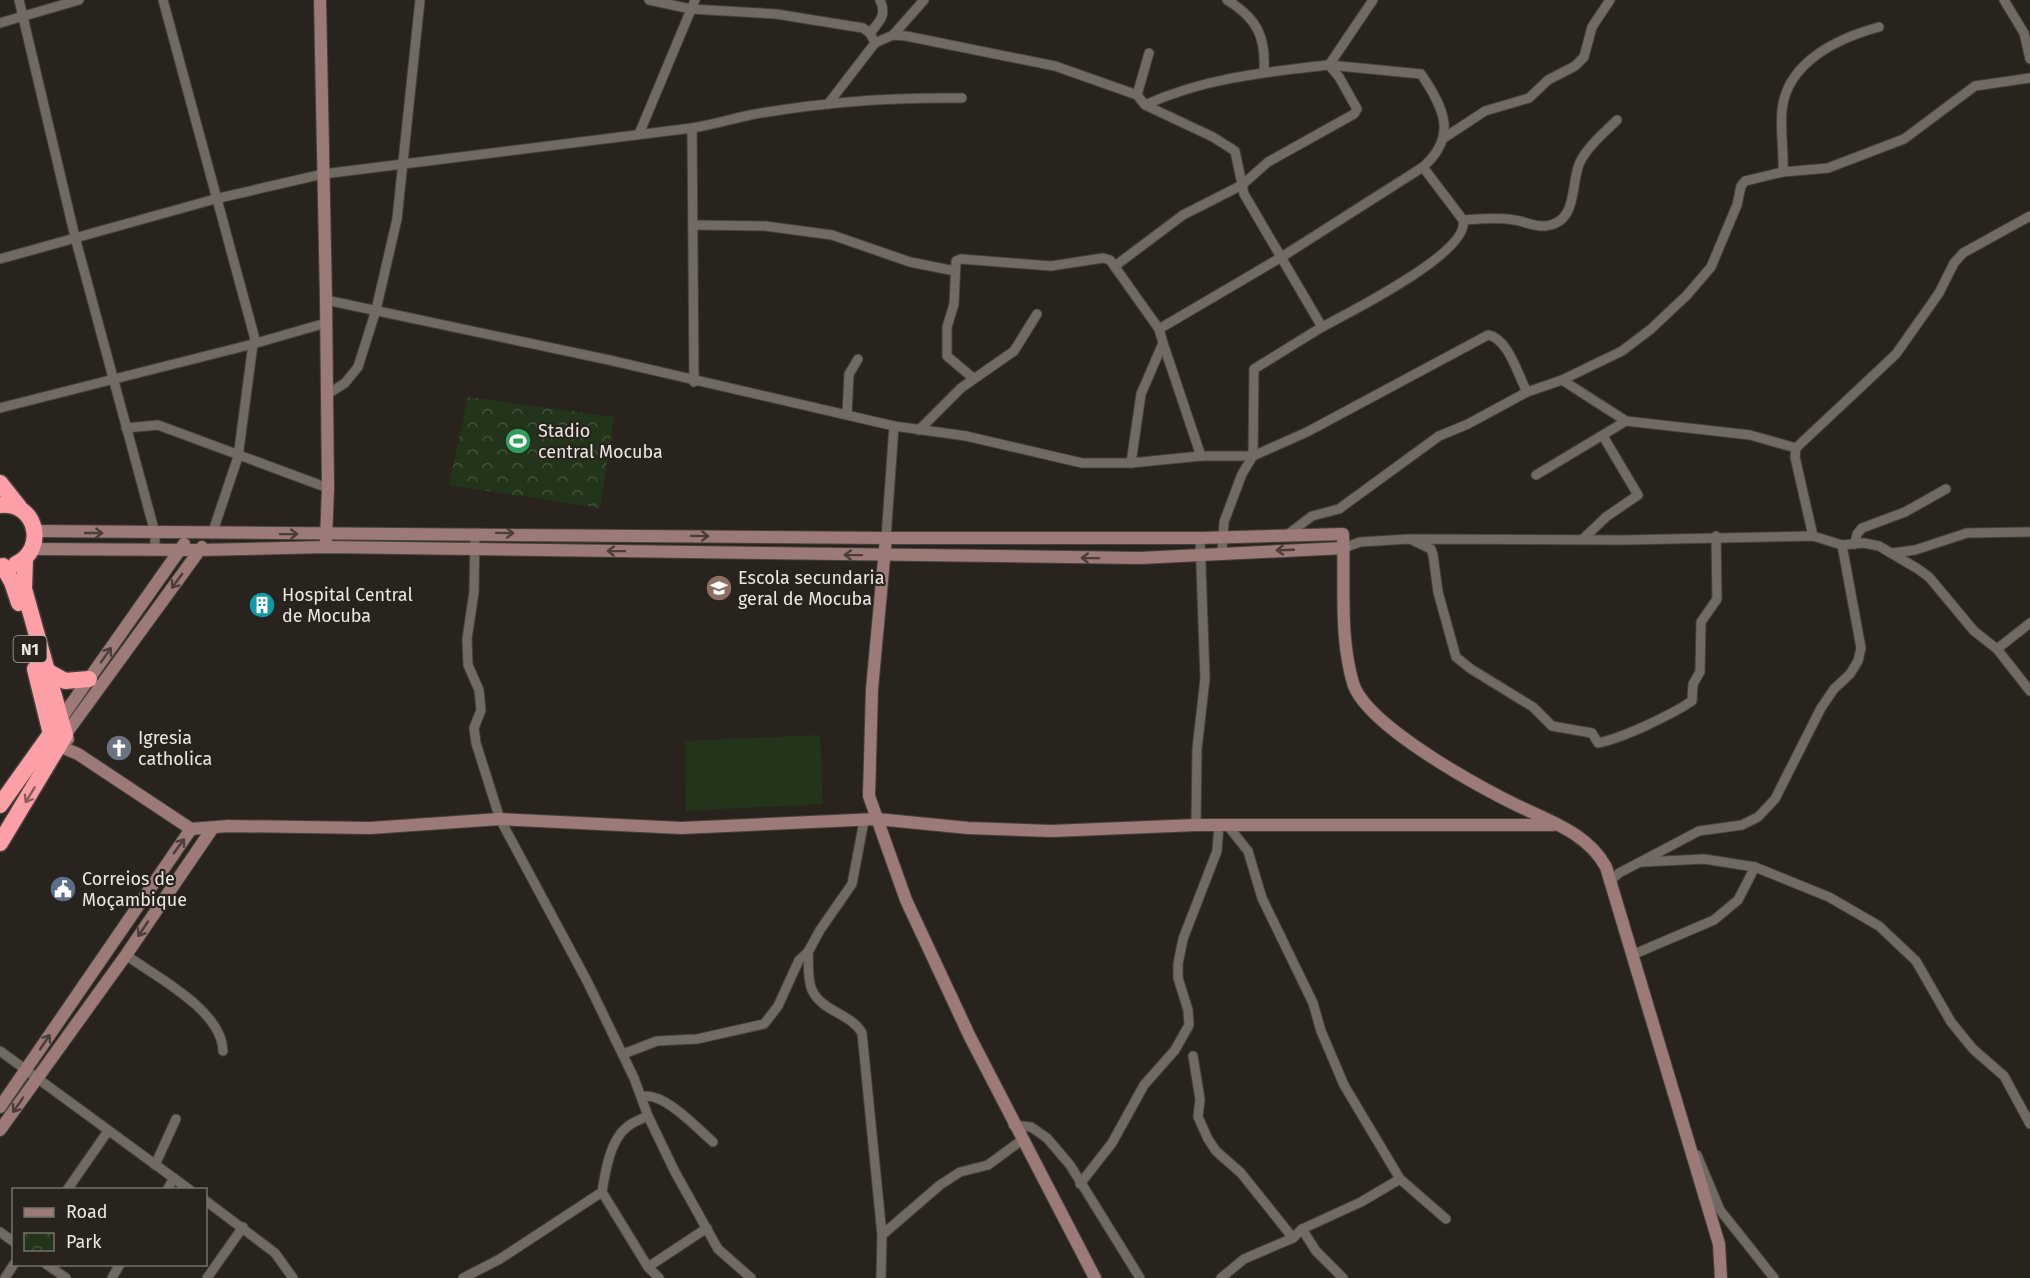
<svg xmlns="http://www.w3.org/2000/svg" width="2030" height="1278" viewBox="0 0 2030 1278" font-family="'Fira Sans',sans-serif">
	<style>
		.park { fill: url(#park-crowns) }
		.garden { fill: #22351a }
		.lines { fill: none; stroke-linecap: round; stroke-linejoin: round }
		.street-casing { stroke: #45413c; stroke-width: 11 }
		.secondary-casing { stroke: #45413c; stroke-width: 14 }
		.highway-casing { stroke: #45413c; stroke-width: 19 }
		.street { stroke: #716a63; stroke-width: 9 }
		.secondary { stroke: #9b7a77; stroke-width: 12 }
		.highway { stroke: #fd9fa6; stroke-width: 16 }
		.oneway { stroke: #4b3d38 }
		.oneway2 { stroke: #885b5b }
		.labels { text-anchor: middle; stroke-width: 4.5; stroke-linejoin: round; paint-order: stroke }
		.shield { fill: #29231d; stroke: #b1aca8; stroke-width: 1.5 }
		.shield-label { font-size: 16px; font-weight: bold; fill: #ebe7e3 }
		.poi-label { font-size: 18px; fill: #ebe7e3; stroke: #29231d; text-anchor: start }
	</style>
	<defs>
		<pattern id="park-crowns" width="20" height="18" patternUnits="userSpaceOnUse" patternTransform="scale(1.5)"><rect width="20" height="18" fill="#22351a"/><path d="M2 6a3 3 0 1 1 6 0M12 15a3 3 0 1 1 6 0" fill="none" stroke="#42523b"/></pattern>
	</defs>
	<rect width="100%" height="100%" fill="#29231d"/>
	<!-- park -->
	<polygon class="park" points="468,397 614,417 600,508 449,485"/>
	<!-- garden -->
	<polygon class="garden" points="820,735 823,804 686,811 685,741"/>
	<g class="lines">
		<defs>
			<g id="street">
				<polyline points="19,0 75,237 155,533 155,549"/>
				<polyline points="163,0 256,343"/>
				<polyline points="649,0 691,9 776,14 863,28 870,33 875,43 828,104"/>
				<path d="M1227,0C1257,18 1266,37 1264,71"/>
				<polyline points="2004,0 2024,33 2030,59"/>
				<polyline points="0,23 79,0"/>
				<path d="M870,33C880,21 887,15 880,0"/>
				<polyline points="893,35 924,0"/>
				<polyline points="875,43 893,35 906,36 1055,66 1137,95"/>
				<polyline points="692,128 694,382"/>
				<polyline points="639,134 695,0"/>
				<polyline points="1444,138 1485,111 1529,98 1548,80 1575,66 1584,57 1592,27 1610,0"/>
				<path d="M1783,172C1784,151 1780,131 1782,110C1787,62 1838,38 1879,27"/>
				<path d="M1463,220C1480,219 1497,217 1514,220C1524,221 1534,227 1545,226C1579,223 1570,183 1580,162C1588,146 1604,133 1617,120"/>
				<polyline points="694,225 765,226 832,235 910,262 955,271"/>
				<path d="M0,259L215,199L323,174L692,128C712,125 731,119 750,115C821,102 891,97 962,98"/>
				<path d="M1115,266L1183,215L1242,185L1268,162L1354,114L1357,109L1339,77L1329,65C1266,72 1204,78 1145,105L1137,95L1149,53"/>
				<path d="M326,300L609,360L894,426L966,436L1082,463H1131L1141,394L1163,343L1159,329L1280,258L1423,167C1458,136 1444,108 1421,74L1329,65L1373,0"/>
				<path d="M1322,327C1348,313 1471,252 1463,220L1423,167"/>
				<polyline points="1163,343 1201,456"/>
				<polyline points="973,378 947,356 947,327 954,304 956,261 961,259 1051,266 1103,258 1110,260 1159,329"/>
				<polyline points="326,395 345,383 358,367 376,310 397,219 420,0"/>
				<polyline points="0,408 253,344 326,323"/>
				<polyline points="847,414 849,374 858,359"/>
				<polyline points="126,428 158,425 328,488"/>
				<polyline points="919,430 961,388 1014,351 1037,314"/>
				<polyline points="1796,448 1750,435 1626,421 1562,380 1622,351 1651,329 1687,295 1711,267 1737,205 1741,186 1745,181 1783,172 1828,168 1904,139 1975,86 2030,78"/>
				<polyline points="1131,463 1201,456 1253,456 1254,369 1322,327 1244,194 1235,151 1213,137 1145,105"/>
				<polyline points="1536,475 1626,421"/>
				<polyline points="475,533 474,592 467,639 468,665 479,690 481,710 474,728 476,743 500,819 587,981 634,1078 648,1116 675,1172 718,1249 751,1278"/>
				<polyline points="212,534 238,457 253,344"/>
				<polyline points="1287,535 1312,516 1339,509 1439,436 1468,424 1527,392 1562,380"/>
				<polyline points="1813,536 1795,457 1796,448 1896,354 1939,293 1954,263 1963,253 2030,216"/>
				<polyline points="886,538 894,426"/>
				<polyline points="1584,538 1606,517 1638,495 1603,436"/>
				<path d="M1414,541L1431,549L1433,555L1438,592L1456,657L1471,669L1533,707L1552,726L1592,733L1598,743C1623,738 1671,715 1692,701L1693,684L1700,672L1701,622L1717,599L1716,536"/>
				<polyline points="1855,544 1857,534 1862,528 1905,512 1946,489"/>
				<polyline points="1344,548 1360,542 1409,539 1623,540 1813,536 1842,545 1864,543 1879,546 1918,569 1929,577 1974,631 1997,649 2030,691"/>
				<path d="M1222,552L1224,522L1242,474L1253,456L1307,432L1488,335C1508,338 1518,375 1527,392"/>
				<polyline points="1892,553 1915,550 1967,533 2030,532"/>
				<polyline points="1997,649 2030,623"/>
				<polyline points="1196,825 1197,749 1205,679 1200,538"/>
				<polyline points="1228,826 1248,851 1262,898 1313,1003 1321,1031 1344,1085 1400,1179 1446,1219"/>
				<polyline points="1642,862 1704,859 1755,867 1829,897 1879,926 1916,961 1951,1022 1973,1049 2004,1076 2030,1124"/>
				<polyline points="1609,882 1619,873 1699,831 1742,825 1758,817 1775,799 1821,708 1834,689 1850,674 1858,661 1861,648 1842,545"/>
				<path d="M808,952C809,963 807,980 812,990C822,1012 851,1013 862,1033L882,1235"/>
				<path d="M126,955C156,977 222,1010 223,1051"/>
				<polyline points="1632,955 1714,920 1738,900 1755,867"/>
				<polyline points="0,1051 190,1190"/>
				<polyline points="623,1054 657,1041 697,1039 764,1024 778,1006 799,960 808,952 820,930 852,884 864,821"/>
				<polyline points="1193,1056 1200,1099 1198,1117 1208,1139 1216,1151 1241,1173 1293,1238"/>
				<path d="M642,1097C662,1090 697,1128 713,1142"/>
				<polyline points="1013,1125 1031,1127 1047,1138 1070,1165 1140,1278"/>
				<polyline points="1697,1155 1720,1210 1774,1278"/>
				<polyline points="155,1165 176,1119"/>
				<polyline points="1080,1184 1112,1143 1144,1085 1175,1050 1189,1025 1188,1010 1178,978 1178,964 1183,939 1217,851 1219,825"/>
				<polyline points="67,1190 108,1131"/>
				<polyline points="167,1190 174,1178"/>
				<polyline points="602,1192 648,1267"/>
				<polyline points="206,1201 275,1253 293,1278"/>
				<polyline points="1302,1229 1361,1202 1400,1179"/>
				<polyline points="0,1232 14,1242"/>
				<polyline points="46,1264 66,1278"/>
				<polyline points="5,1278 14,1264"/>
				<polyline points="112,1278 120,1264"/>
				<polyline points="207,1278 243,1227"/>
				<path d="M463,1278L500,1259L602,1192C605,1173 610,1140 627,1127C633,1122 641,1119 648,1116"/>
				<polyline points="659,1278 648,1267 707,1228"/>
				<polyline points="881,1278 882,1235 940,1185 960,1172 988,1165 1022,1140"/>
				<polyline points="1221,1278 1244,1259 1293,1238 1302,1229 1316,1251 1343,1278"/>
			</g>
			<g id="secondary">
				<polyline points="320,0 326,300 328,488 326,540"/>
				<path d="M36,531L886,538H1200L1343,534C1345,583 1339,635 1353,683C1366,726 1485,791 1527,810C1557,824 1589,836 1606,867L1719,1244L1721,1278"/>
				<polyline points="886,538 872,689 869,796 906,900 970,1037 1095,1278"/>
				<polyline points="32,549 199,550 326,547 1140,558 1344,548"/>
				<polyline points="60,720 184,544"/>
				<polyline points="68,739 65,735 202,547"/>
				<polyline points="59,746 78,754 191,829 228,826 370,828 500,819 681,828 877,819 968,828 1052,831 1196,825 1553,825"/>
				<polyline points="0,1107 191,829"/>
				<polyline points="0,1130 126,955 212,829"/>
			</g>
			<g id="highway">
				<polyline points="0,483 19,507"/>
				<path d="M0,505C36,501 48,549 16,564"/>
				<polyline points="3,566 12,582 19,603"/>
				<polyline points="35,669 51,734 59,746"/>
				<polyline points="47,671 65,681 89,679"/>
				<polyline points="0,805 55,728"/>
				<polyline points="0,843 65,735 24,589 25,559"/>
			</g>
		</defs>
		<!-- street casing -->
		<use href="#street" class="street-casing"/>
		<!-- secondary casing -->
		<use href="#secondary" class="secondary-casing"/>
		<!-- highway casing -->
		<use href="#highway" class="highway-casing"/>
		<!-- street -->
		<use href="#street" class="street"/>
		<!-- secondary -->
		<use href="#secondary" class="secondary"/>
		<!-- highway -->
		<use href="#highway" class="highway"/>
	</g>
	<!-- one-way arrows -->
	<defs><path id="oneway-shaft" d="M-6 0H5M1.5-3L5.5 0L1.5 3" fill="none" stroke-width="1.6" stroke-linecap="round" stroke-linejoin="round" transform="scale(1.5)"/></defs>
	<g class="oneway">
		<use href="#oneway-shaft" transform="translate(94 533)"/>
		<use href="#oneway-shaft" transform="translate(505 533) rotate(1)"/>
		<use href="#oneway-shaft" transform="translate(289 534) rotate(-1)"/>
		<use href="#oneway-shaft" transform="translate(700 536) rotate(1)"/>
		<use href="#oneway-shaft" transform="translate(1285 550) rotate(178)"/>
		<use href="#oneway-shaft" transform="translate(616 551) rotate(-179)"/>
		<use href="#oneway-shaft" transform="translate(853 555) rotate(-179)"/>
		<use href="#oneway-shaft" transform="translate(1090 558) rotate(-179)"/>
		<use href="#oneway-shaft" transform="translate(177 581) rotate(126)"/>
		<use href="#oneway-shaft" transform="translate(106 655) rotate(-55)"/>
		<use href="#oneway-shaft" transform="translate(179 846) rotate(-54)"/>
		<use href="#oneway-shaft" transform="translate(143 929) rotate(124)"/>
		<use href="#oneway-shaft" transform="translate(45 1042) rotate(-56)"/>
		<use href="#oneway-shaft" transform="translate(18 1105) rotate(125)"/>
	</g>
	<use class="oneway2" href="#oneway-shaft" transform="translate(30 795) rotate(121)"/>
	<!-- icons -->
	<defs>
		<symbol id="stadium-disc" viewBox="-11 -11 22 22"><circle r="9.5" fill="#2e9e5b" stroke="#29231d"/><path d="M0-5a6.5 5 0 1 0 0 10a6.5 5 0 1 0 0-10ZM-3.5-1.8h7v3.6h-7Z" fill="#fff"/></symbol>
		<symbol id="school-disc" viewBox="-11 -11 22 22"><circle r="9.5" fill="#8d6e63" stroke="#29231d"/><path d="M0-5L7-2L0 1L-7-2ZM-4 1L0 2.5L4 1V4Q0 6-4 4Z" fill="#fff"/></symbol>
		<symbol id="building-disc" viewBox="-11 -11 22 22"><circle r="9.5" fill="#0f9aa8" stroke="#29231d"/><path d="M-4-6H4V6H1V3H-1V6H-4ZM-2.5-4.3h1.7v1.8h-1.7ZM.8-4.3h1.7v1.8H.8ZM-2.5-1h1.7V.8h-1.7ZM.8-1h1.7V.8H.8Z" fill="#fff"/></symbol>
		<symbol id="church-disc" viewBox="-11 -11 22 22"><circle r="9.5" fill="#6b7280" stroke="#29231d"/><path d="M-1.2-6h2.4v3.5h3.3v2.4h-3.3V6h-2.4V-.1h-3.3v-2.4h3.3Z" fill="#fff"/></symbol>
		<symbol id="civic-disc" viewBox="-11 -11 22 22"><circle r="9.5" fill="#5c6f8a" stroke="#29231d"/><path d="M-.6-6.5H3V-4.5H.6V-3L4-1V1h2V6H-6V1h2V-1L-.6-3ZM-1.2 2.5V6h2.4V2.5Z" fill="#fff"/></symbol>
	</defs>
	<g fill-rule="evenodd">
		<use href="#stadium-disc" x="503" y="426" width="30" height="30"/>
		<use href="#school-disc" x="704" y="573" width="30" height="30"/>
		<use href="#building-disc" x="247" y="590" width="30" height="30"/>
		<use href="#church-disc" x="104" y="733" width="30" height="30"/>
		<use href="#civic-disc" x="48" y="874" width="30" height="30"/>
	</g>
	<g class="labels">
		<!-- shield labels -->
		<rect class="shield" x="13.5" y="636" width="33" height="26" rx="4.5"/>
		<g class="shield-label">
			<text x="30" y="655">N1</text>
		</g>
		<!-- poi labels -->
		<g class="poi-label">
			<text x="538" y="437">Stadio<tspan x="538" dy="21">central Mocuba</tspan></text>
			<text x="738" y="584">Escola secundaria<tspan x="738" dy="21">geral de Mocuba</tspan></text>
			<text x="282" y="601">Hospital Central<tspan x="282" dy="21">de Mocuba</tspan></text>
			<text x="138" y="744">Igresia<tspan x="138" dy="21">catholica</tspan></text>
			<text x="82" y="885">Correios de<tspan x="82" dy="21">Moçambique</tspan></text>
		</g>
	</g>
	<!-- legend -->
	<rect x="12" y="1188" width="195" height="78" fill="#29231d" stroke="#77716c" stroke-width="1.5"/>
	<rect x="24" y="1208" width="30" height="9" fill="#9b7a77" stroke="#77716c" stroke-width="1.5"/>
	<text x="66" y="1218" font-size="18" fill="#ebe7e3">Road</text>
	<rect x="24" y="1233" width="30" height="18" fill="url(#park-crowns)" stroke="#77716c" stroke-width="1.5"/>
	<text x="66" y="1248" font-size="18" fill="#ebe7e3">Park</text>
</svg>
